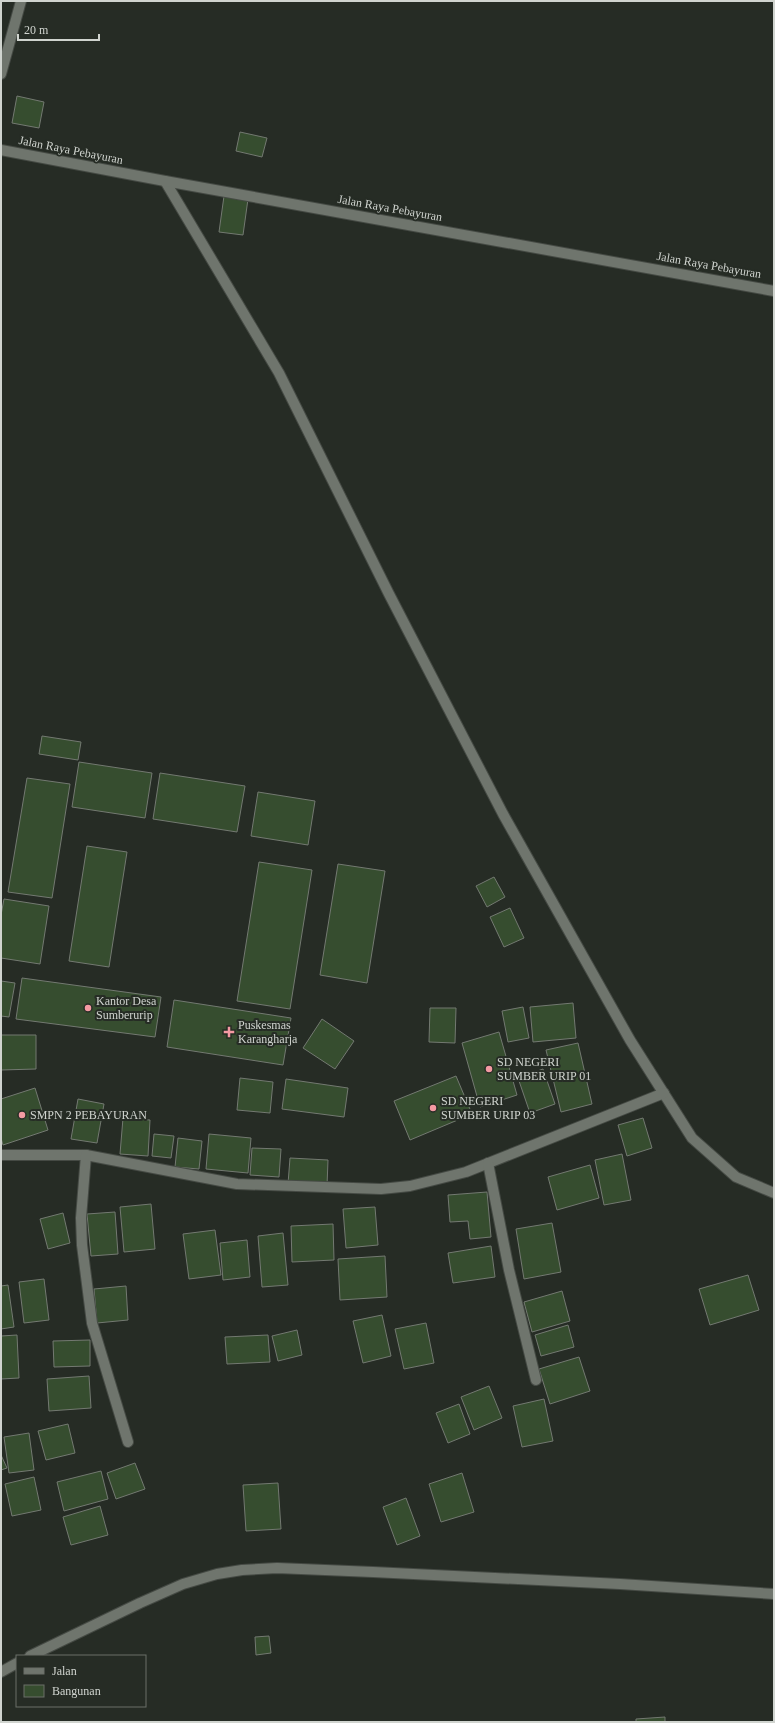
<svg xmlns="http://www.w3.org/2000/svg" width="775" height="1723" viewBox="0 0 775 1723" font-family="Georgia,serif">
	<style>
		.building { fill: #364d2f; stroke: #737971 }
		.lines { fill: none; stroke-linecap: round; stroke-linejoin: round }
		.minor-casing { stroke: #454a44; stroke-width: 12 }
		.secondary-casing { stroke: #454a44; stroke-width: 12 }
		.minor { stroke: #6f756d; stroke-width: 10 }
		.secondary { stroke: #6f756d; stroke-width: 10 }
		.poi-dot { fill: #f49aa2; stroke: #262c25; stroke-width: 1.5 }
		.labels { text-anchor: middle; stroke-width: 4; stroke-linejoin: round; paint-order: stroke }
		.street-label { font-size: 12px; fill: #d0d4cf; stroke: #262c25 }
		.poi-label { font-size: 12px; fill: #d0d4cf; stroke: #262c25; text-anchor: start }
	</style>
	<rect width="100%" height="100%" fill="#262c25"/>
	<!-- building -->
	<g class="building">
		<polygon points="17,96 44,102 39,128 12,123"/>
		<polygon points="240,132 267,138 262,157 236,151"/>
		<polygon points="224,196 248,199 243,235 219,232"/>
		<polygon points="42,736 81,742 78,760 39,754"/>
		<polygon points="79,762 152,773 145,818 72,807"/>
		<polygon points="160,773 245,786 237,832 153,819"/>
		<polygon points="27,778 70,784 52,898 8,892"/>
		<polygon points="258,792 315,801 308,845 251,836"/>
		<polygon points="87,846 127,852 109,967 69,961"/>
		<polygon points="259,862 312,870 290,1009 237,1001"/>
		<polygon points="338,864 385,871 367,983 320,975"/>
		<polygon points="494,877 505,897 487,907 476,886"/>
		<polygon points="4,899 49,906 40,964 1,958 1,915"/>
		<polygon points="510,908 524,938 504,947 490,917"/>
		<polygon points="22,978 161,997 155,1037 16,1019"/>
		<polygon points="1,981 15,983 9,1017 1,1016"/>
		<polygon points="174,1000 291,1018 283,1065 167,1047"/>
		<polygon points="573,1003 576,1038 533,1042 530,1007"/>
		<polygon points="523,1007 529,1038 508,1042 502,1011"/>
		<polygon points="430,1008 456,1008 455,1043 429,1042"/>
		<polygon points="322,1019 354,1041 335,1069 303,1048"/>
		<polygon points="499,1032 517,1095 480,1107 462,1043"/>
		<polygon points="1,1035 36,1035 36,1069 1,1070"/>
		<polygon points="578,1043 592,1104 561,1112 546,1050"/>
		<polygon points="543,1069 555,1104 530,1113 518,1078"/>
		<polygon points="456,1076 472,1114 410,1140 394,1101"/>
		<polygon points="240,1078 273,1082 270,1113 237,1110"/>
		<polygon points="286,1079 348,1088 344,1117 282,1109"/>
		<polygon points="35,1088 48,1130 3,1145 1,1138 1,1099"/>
		<polygon points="78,1099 104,1104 97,1143 71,1139"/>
		<polygon points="123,1118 150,1120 148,1156 120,1154"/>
		<polygon points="643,1118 652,1148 627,1156 618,1125"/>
		<polygon points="154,1134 174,1136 171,1158 152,1156"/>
		<polygon points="209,1134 251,1138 248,1173 206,1169"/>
		<polygon points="178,1138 202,1141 199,1169 175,1167"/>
		<polygon points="252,1148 281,1149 279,1177 250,1175"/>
		<polygon points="622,1154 631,1200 604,1205 595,1160"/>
		<polygon points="290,1158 328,1160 327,1186 288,1184"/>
		<polygon points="590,1165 599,1198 557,1210 548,1177"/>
		<polygon points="487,1192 491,1237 470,1239 468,1221 450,1222 448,1195"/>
		<polygon points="151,1204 155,1249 124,1252 120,1207"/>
		<polygon points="375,1207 378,1245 346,1248 343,1209"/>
		<polygon points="115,1212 118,1254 91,1256 87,1214"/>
		<polygon points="63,1213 70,1243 48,1249 40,1219"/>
		<polygon points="552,1223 561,1272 524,1279 516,1229"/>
		<polygon points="333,1224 334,1260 292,1262 291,1226"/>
		<polygon points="215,1230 221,1275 189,1279 183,1234"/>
		<polygon points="283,1233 288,1285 262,1287 258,1236"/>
		<polygon points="247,1240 250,1277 223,1280 220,1243"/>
		<polygon points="491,1246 495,1277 453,1283 448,1253"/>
		<polygon points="385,1256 387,1297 340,1300 338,1259"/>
		<polygon points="748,1275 759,1310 710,1325 699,1289"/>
		<polygon points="44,1279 49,1320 24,1323 19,1282"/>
		<polygon points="8,1285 14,1327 1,1329 1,1286"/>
		<polygon points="126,1286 128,1320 97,1323 94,1289"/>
		<polygon points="562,1291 570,1321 532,1332 524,1302"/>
		<polygon points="382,1315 391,1356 363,1363 353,1321"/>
		<polygon points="426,1323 434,1363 404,1369 395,1329"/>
		<polygon points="568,1325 574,1347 541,1356 535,1335"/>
		<polygon points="297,1330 302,1355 278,1361 272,1336"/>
		<polygon points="17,1335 19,1378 1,1379 1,1336"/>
		<polygon points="268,1335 270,1362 227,1364 225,1337"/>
		<polygon points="90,1340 90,1366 54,1367 53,1341"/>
		<polygon points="579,1357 590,1391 550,1404 539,1369"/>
		<polygon points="89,1376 91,1408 49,1411 47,1379"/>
		<polygon points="489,1386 502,1418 474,1430 461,1397"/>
		<polygon points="544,1399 553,1441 522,1447 513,1406"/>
		<polygon points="459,1404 470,1434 448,1443 436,1413"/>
		<polygon points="68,1424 75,1453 46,1460 38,1431"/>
		<polygon points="29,1433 34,1470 9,1473 4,1437"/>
		<polygon points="1,1455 7,1468 1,1470"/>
		<polygon points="135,1463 145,1489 116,1499 107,1473"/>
		<polygon points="101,1471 108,1499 64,1511 57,1482"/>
		<polygon points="462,1473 474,1512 441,1522 429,1484"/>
		<polygon points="34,1477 41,1510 12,1516 5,1484"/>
		<polygon points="278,1483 281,1529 246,1531 243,1485"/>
		<polygon points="406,1498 420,1536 397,1545 383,1507"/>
		<polygon points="100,1506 108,1535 71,1545 63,1517"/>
		<polygon points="269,1636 271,1653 256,1655 255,1637"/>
		<polygon points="665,1717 665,1722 636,1722 636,1719"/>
	</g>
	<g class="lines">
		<defs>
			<g id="minor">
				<polyline points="1,74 21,1"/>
				<polyline points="165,181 279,373 389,594 503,814 630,1040 692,1138 736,1177 774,1193"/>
				<polyline points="1,1155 86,1155 237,1184 381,1189 410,1186 466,1172 664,1093"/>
				<polyline points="86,1155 81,1218 82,1245 92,1323 128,1442"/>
				<polyline points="488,1163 509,1270 536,1380"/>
				<polyline points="30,1656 140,1603 183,1584 217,1574 242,1570 277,1568 373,1572 620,1584 774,1594"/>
				<polyline points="1,1672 17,1663"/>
			</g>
			<polyline id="secondary" points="1,150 165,181 774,291"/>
		</defs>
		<!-- minor casing -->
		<use href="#minor" class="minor-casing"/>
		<!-- secondary casing -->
		<use href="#secondary" class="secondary-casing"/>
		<!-- minor -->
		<use href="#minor" class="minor"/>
		<!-- secondary -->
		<use href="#secondary" class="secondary"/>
	</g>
	<!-- markers -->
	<g class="poi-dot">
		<circle cx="88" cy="1008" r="4"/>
		<path d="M227 1026h4v4h4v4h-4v4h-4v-4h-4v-4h4z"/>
		<circle cx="489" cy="1069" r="4"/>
		<circle cx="433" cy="1108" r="4"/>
		<circle cx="22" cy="1115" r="4"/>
	</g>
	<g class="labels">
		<!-- street labels -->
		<g class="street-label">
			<text transform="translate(71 150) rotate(11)" y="4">Jalan Raya Pebayuran</text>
			<text transform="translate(390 208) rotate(10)" y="4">Jalan Raya Pebayuran</text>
			<text transform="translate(709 265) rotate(10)" y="4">Jalan Raya Pebayuran</text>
		</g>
		<!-- poi labels -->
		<g class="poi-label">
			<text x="96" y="1005">Kantor Desa<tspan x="96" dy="14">Sumberurip</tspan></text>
			<text x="238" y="1029">Puskesmas<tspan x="238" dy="14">Karangharja</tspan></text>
			<text x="497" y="1066">SD NEGERI<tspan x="497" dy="14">SUMBER URIP 01</tspan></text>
			<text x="441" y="1105">SD NEGERI<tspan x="441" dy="14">SUMBER URIP 03</tspan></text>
			<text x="30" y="1119">SMPN 2 PEBAYURAN</text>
		</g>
	</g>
	<!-- border -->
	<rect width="775" height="1723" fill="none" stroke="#d0d4cf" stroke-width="4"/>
	<!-- legend -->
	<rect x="16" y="1655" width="130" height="52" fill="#262c25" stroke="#6a6f69"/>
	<rect x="24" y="1668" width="20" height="6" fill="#6f756d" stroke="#6a6f69"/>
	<text x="52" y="1675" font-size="12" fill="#d0d4cf">Jalan</text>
	<rect x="24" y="1685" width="20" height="12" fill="#364d2f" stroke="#6a6f69"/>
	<text x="52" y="1695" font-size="12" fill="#d0d4cf">Bangunan</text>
	<!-- scale -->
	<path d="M18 34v6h81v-6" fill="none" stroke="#d0d4cf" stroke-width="2"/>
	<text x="24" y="34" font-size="12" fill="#d0d4cf" stroke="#262c25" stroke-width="3" paint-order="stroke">20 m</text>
</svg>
